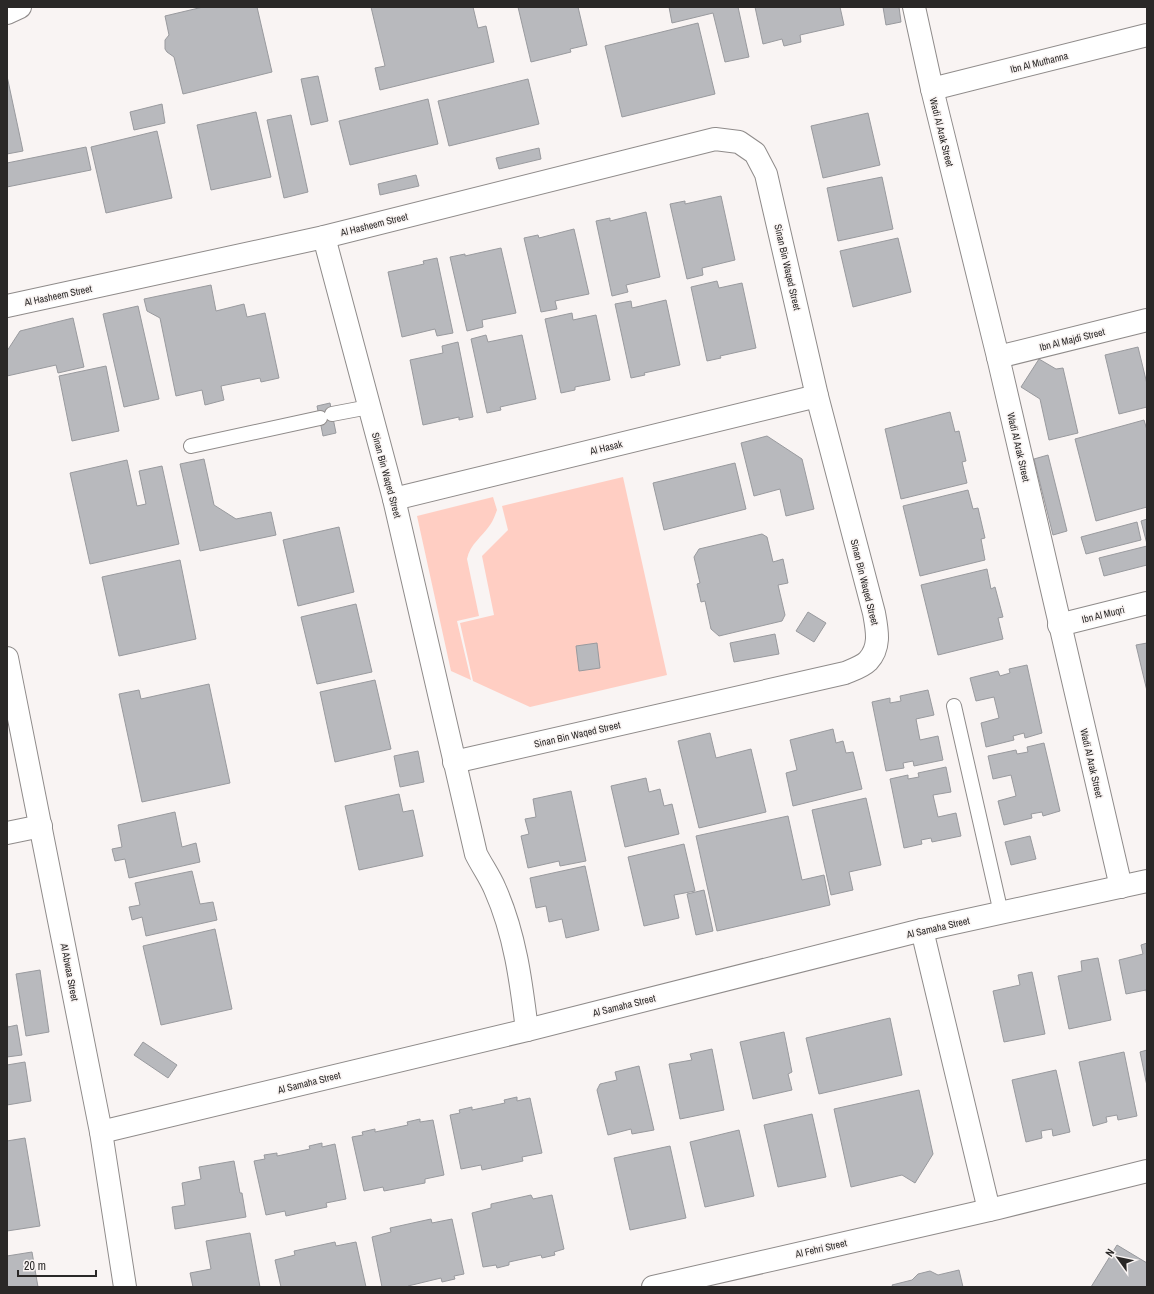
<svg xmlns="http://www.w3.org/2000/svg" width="1154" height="1294" viewBox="0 0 1154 1294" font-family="'Archivo Narrow',sans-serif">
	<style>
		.green { fill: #ffcec3 }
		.building { fill: #b8b9bd; stroke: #999a9e }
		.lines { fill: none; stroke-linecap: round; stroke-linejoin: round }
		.service-casing { stroke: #8f8b8a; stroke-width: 16 }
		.minor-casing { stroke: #8f8b8a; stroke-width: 24 }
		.tertiary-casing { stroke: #8f8b8a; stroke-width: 24 }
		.service { stroke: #fff; stroke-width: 14 }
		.minor { stroke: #fff; stroke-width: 22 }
		.tertiary { stroke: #fff; stroke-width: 22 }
		.labels { text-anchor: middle; stroke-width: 3; stroke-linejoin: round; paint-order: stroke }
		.street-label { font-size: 10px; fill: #2a2827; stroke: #f9f4f3 }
	</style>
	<rect width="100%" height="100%" fill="#f9f4f3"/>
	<!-- green -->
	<g class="green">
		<polygon points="623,477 667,675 530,707 473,681 460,623 494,615 482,556 508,530 502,506"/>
		<path d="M493,497L497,510C495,515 493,521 490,525C482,537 470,544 467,559L479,616L457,621L471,680L451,671L417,516Z"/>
	</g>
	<!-- building -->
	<g class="building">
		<polygon points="203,7 257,7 272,72 183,94 174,57 167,52 165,49 165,40 169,35 165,16"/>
		<polygon points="371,7 473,7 478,28 486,26 494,62 380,90 375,68 385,66"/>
		<polygon points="518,7 578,7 587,45 570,49 571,52 531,62"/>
		<polygon points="669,7 738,7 749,57 725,62 713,13 672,23"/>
		<polygon points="755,7 840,7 844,25 800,35 801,42 784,46 782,39 763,44"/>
		<polygon points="883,7 899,7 901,22 886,25"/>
		<polygon points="698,23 715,94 622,117 605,46"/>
		<polygon points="7,76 23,151 7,154"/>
		<polygon points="318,76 328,121 311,125 301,79"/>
		<polygon points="528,79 539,124 449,146 438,101"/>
		<polygon points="428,99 438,144 350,165 339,121"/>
		<polygon points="162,104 165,123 134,130 130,112"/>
		<polygon points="256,112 271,177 211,190 197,125"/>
		<polygon points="868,113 880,165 823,178 811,126"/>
		<polygon points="291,115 308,192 284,198 267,120"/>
		<polygon points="157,131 172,198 106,213 91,147"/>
		<polygon points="86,147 91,170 7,187 7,163"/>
		<polygon points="539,148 541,159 499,169 496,158"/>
		<polygon points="416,175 419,186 380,195 378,184"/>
		<polygon points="882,177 893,229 838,241 827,188"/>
		<polygon points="721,196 735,260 702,268 703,275 687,279 670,204 685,201 685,204"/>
		<polygon points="646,212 660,277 626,285 628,292 612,296 596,221 610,218 610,221"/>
		<polygon points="574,229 589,294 555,301 557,309 541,312 524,238 538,235 539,238"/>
		<polygon points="898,238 911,292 853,307 840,251"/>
		<polygon points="501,248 516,313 482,320 483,327 467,331 450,257 465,254 465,256"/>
		<polygon points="437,258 453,333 437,336 435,329 402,337 388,272 424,264 423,261"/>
		<polygon points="717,281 719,288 742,283 756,348 720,356 721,358 707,361 691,287"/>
		<polygon points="211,285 216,311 244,304 247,317 265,313 279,378 261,382 260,378 221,386 224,400 205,405 202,390 176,396 160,318 147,311 144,299"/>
		<polygon points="666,300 680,365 644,373 645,375 631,378 615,304 631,301 632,308"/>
		<polygon points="138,306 159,399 124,407 103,314"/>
		<polygon points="572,313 573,320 596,315 610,380 575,387 575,390 561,393 545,319"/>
		<polygon points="73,318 84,367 58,373 56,365 7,376 7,351 20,331"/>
		<polygon points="486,335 488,342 522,335 536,399 500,407 501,410 487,413 471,339"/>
		<polygon points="458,342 473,417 459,420 459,417 423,425 410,360 443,353 442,346"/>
		<polygon points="1138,347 1147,384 1147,407 1119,414 1105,355"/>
		<polygon points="1039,359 1056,369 1063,368 1078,433 1049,440 1040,399 1021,387"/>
		<polygon points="106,366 119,431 72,441 59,376"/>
		<polygon points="330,403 336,433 323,436 317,406"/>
		<polygon points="950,412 955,432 959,431 966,461 962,462 967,483 901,499 885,429"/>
		<polygon points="1144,420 1147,430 1147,507 1096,521 1075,439"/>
		<polygon points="767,436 802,459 814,509 786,516 780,489 754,496 741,443"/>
		<polygon points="1048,455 1067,531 1053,535 1034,459"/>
		<polygon points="204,459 214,505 236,519 271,512 276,535 200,551 180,464"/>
		<polygon points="127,460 137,506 146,504 139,471 162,466 179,544 90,564 70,473"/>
		<polygon points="735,463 746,509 664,530 653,483"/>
		<polygon points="968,490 973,509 978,508 985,538 981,539 985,560 920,576 903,506"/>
		<polygon points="1147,519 1147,544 1141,521"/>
		<polygon points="1137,522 1141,540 1086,554 1081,537"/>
		<polygon points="339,527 354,592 298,606 283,540"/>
		<polygon points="762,534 767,537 773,562 783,559 788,583 778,585 785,615 782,621 719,636 711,629 705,601 701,602 697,584 700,583 694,557 699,549"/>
		<polygon points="1147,546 1147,565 1104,576 1099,558"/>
		<polygon points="180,560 196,639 119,656 102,577"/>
		<polygon points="987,569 991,589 995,587 1003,617 998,618 1003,639 938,655 921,585"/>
		<polygon points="356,604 372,672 317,684 301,617"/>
		<polygon points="808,612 826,623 814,642 796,631"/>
		<polygon points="775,634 779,654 734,662 730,643"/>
		<polygon points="597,643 600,668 579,671 576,646"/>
		<polygon points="1147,643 1147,691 1136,645"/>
		<polygon points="1027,665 1042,733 1025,738 1024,733 1013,736 1014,740 986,747 981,723 999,718 994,697 976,701 970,678 998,671 1000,676 1010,673 1009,669"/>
		<polygon points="375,680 391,749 335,762 320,692"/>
		<polygon points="209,684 230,783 142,802 119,694 139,690 141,699"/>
		<polygon points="928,690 934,715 916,719 920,740 938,736 943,760 914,766 913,761 903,763 904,768 886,771 872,702 890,698 890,703 901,701 900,696"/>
		<polygon points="833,729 836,743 843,741 846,753 853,752 862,789 793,806 786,773 797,770 790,740"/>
		<polygon points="710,733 716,758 751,749 766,812 699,828 678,741"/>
		<polygon points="1044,743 1060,811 1043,816 1042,812 1031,814 1032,818 1004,825 998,801 1016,796 1011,775 993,779 988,756 1016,750 1017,754 1028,752 1027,747"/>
		<polygon points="418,751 424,782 400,787 394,756"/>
		<polygon points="946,767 951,792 933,795 938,817 956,813 961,836 932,842 931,838 921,840 922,844 904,848 890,779 908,775 908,779 919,777 918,773"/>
		<polygon points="646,778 649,792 660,789 664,806 672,804 679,834 625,847 611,786"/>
		<polygon points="571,791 586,861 560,866 559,861 528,868 521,836 529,834 525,819 536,817 533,799"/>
		<polygon points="399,794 403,812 413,810 423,856 359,870 345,806"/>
		<polygon points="866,798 881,865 849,872 853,890 831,895 812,810"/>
		<polygon points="175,812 182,847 196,843 200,862 129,878 125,859 115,861 112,849 122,847 118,825"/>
		<polygon points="788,816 802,880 824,875 830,905 717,931 696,836"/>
		<polygon points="1030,836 1036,859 1011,865 1005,842"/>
		<polygon points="684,844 695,891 674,895 679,918 644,926 628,857"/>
		<polygon points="585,866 599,930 566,938 562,919 549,922 546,906 536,908 530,878"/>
		<polygon points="192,871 200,904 213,902 217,920 146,936 142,917 132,920 129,907 140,905 135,883"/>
		<polygon points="704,890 713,931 696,935 687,894"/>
		<polygon points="215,929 232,1009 161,1025 143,946"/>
		<polygon points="1147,943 1147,996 1146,990 1126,994 1119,960 1143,954 1141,945"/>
		<polygon points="1098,958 1111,1020 1069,1029 1058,976 1082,971 1081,961"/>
		<polygon points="40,970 49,1032 26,1036 16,974"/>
		<polygon points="1032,972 1045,1034 1004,1042 993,991 1020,985 1018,975"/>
		<polygon points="890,1018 902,1075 819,1094 806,1038"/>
		<polygon points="7,1023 8,1027 17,1025 22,1055 7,1057"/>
		<polygon points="784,1032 792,1072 788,1074 792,1090 753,1099 740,1042"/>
		<polygon points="143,1042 177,1065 168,1078 134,1055"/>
		<polygon points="712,1049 724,1110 680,1119 669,1064 692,1060 690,1054"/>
		<polygon points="1147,1050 1147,1086 1140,1052"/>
		<polygon points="1124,1052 1137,1116 1118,1120 1117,1115 1106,1117 1107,1122 1093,1126 1079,1062"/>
		<polygon points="25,1062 31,1101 7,1105 7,1065"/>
		<polygon points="639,1066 654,1130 632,1134 631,1129 608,1135 597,1090 600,1084 617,1080 615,1072"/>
		<polygon points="1056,1070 1070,1132 1053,1136 1052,1129 1041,1131 1042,1138 1026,1142 1012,1080"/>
		<polygon points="919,1090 933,1154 915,1183 902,1175 851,1187 834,1109"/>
		<polygon points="517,1097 517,1101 530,1098 542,1153 522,1157 523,1161 482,1170 481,1165 461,1169 450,1115 460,1113 459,1110 472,1107 472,1110 505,1103 504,1100"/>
		<polygon points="812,1114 826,1177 778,1187 764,1125"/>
		<polygon points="420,1119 420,1122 433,1120 444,1175 425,1179 425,1183 384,1191 383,1187 364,1191 352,1137 363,1135 362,1132 375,1129 375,1132 408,1125 407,1122"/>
		<polygon points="739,1130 754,1196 705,1207 690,1142"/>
		<polygon points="25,1138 40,1226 7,1231 7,1141"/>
		<polygon points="322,1143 322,1147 335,1144 346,1199 326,1203 327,1207 286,1216 285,1211 266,1215 254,1161 265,1159 264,1155 277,1153 277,1156 310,1149 309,1146"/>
		<polygon points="670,1146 686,1218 630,1230 614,1158"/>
		<polygon points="234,1161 240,1193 242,1193 246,1217 175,1229 172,1207 185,1205 182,1183 201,1179 199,1167"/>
		<polygon points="531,1195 533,1199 552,1195 564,1249 554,1252 555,1255 542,1258 541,1255 509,1262 509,1265 497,1268 496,1265 483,1267 472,1213 491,1208 491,1204"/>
		<polygon points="431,1219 432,1223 452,1219 464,1274 454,1276 455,1279 442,1282 441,1278 408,1286 408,1287 382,1287 372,1237 391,1232 390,1228"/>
		<polygon points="250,1233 260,1287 193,1287 190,1273 211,1269 206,1241"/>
		<polygon points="335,1242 336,1246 356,1242 366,1287 281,1287 275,1260 295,1255 294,1251"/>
		<polygon points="1117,1245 1147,1263 1147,1287 1091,1287"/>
		<polygon points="32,1252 38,1287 7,1287 7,1256"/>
		<polygon points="959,1270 963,1287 893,1287 892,1285 912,1280 918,1274 930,1271 938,1275"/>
	</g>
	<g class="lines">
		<defs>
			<g id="service">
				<polyline points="332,414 369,407"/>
				<polyline points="191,446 320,418"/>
				<polyline points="954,706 1001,913"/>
			</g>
			<g id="minor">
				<polyline points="914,7 932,89 998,357 1121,887"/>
				<polyline points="932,89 1147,35"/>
				<path d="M324,237L394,499L476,854C482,866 490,877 495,889C515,934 521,981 527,1030"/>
				<path d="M7,306L324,237L715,139L739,142L755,153L766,174L817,396L874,613C877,630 881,647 868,661C862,667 852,670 845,673L454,762"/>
				<polyline points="998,357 1147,320"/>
				<polyline points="394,499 817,396"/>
				<polyline points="1059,625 1147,603"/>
				<polyline points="7,658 101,1132 125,1287"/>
				<polyline points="7,833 41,826"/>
				<polyline points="922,930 989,1210"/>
				<polyline points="101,1132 527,1030 922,930 1147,881"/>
				<polyline points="653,1287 998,1208 1147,1171"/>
			</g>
			<polyline id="tertiary" points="7,13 20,7"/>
		</defs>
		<!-- service casing -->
		<use href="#service" class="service-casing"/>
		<!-- minor casing -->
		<use href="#minor" class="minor-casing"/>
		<!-- tertiary casing -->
		<use href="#tertiary" class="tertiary-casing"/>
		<!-- service -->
		<use href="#service" class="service"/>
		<!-- minor -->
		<use href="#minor" class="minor"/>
		<!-- tertiary -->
		<use href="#tertiary" class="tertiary"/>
	</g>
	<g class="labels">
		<!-- street labels -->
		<g class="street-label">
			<text transform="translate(1039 62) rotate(-14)" y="4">Ibn Al Muthanna</text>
			<text transform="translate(942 132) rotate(76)" y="4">Wadi Al Arak Street</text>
			<text transform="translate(374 224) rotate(-14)" y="4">Al Hasheem Street</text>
			<text transform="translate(788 267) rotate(77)" y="4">Sinan Bin Waqed Street</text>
			<text transform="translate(58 295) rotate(-12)" y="4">Al Hasheem Street</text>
			<text transform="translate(1072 339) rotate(-14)" y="4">Ibn Al Majdi Street</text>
			<text transform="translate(606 447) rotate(-14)" y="4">Al Hasak</text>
			<text transform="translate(1019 447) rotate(77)" y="4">Wadi Al Arak Street</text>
			<text transform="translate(387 475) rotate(75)" y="4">Sinan Bin Waqed Street</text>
			<text transform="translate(865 582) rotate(76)" y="4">Sinan Bin Waqed Street</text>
			<text transform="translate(1103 614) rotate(-14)" y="4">Ibn Al Muqri</text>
			<text transform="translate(577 734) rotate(-13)" y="4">Sinan Bin Waqed Street</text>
			<text transform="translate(1092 763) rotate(77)" y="4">Wadi Al Arak Street</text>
			<text transform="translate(938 927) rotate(-13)" y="4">Al Samaha Street</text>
			<text transform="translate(70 972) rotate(79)" y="4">Al Abwaa Street</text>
			<text transform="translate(624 1005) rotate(-14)" y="4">Al Samaha Street</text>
			<text transform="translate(309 1082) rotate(-14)" y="4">Al Samaha Street</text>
			<text transform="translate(821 1248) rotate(-13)" y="4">Al Fehri Street</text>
		</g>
	</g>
	<!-- border -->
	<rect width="1154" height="1294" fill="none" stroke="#2a2827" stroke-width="16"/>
	<!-- north arrow -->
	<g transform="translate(1118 1258) rotate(303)" stroke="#f9f4f3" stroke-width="3" paint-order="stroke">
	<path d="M0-3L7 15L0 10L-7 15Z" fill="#2a2827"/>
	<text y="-6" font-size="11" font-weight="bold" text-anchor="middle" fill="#2a2827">N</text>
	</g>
	<!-- scale -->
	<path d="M18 1270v6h78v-6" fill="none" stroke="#2a2827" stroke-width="2"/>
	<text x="24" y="1270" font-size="12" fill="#2a2827" stroke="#f9f4f3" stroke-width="3" paint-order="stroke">20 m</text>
</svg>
